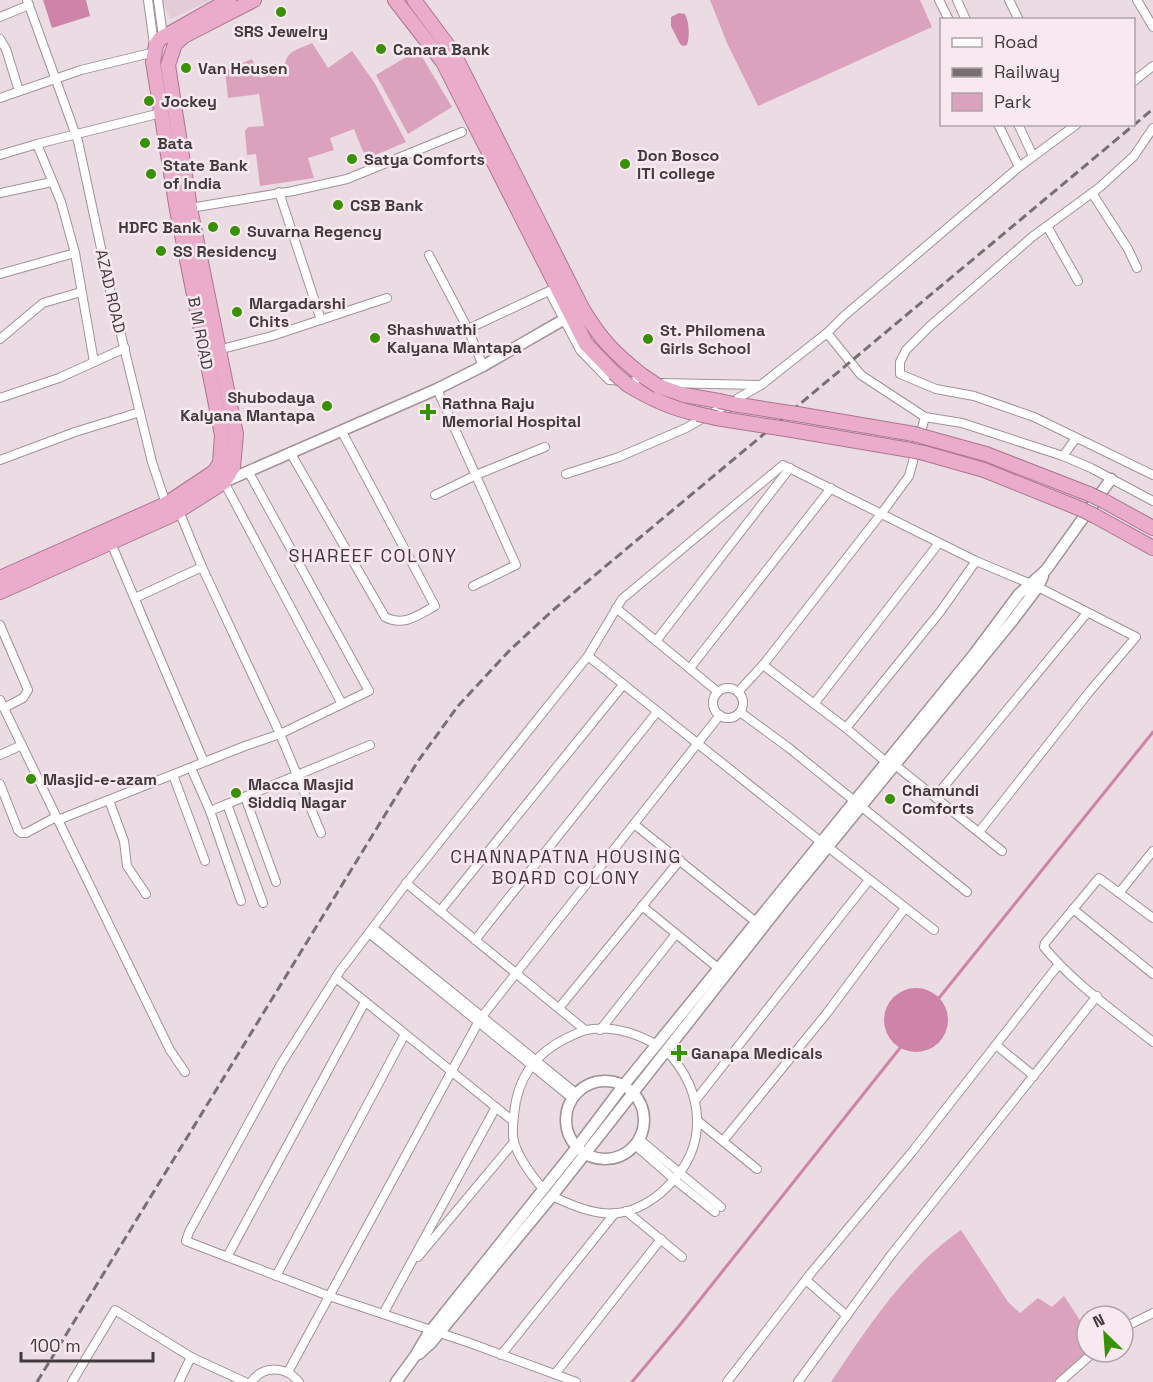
<svg xmlns="http://www.w3.org/2000/svg" width="1153" height="1382" viewBox="0 0 1153 1382" font-family="'Space Grotesk',sans-serif">
	<style>
		.built { fill: #e4ccd7 }
		.green { fill: #dba2be }
		.water { fill: #ce84a9 }
		.lines { fill: none; stroke-linecap: round; stroke-linejoin: round }
		.stream { stroke: #ce84a9; stroke-width: 3 }
		.minor-casing { stroke: #a19299; stroke-width: 10 }
		.tertiary-casing { stroke: #a19299; stroke-width: 13 }
		.trunk-casing { stroke: #ac7691; stroke-width: 16 }
		.minor { stroke: #fff; stroke-width: 8 }
		.tertiary { stroke: #fff; stroke-width: 10 }
		.trunk { stroke: #ebabcb; stroke-width: 14 }
		.rail { stroke: #786f72; stroke-width: 3; stroke-dasharray: 9 4.5; stroke-linecap: butt }
		.trunk-bridge-casing { stroke: #ac7691; stroke-width: 16; stroke-linecap: butt }
		.trunk-bridge { stroke: #ebabcb; stroke-width: 14 }
		.poi-dot { fill: #389102; stroke: #f8e8ef; stroke-width: 2 }
		.labels { text-anchor: middle; stroke-width: 5; stroke-linejoin: round; paint-order: stroke }
		.poi-label { font-size: 16px; font-weight: bold; fill: #413b3d; stroke: #f8e8ef; text-anchor: start }
		.street-label { font-size: 16px; fill: #413b3d; stroke: #f8e8ef }
		.neighbourhood-label { font-size: 18px; letter-spacing: 1.5px; fill: #44383e; stroke: #f8e8ef }
	</style>
	<rect width="100%" height="100%" fill="#ebdbe2"/>
	<!-- built -->
	<polygon class="built" points="161,0 211,0 171,19"/>
	<!-- green -->
	<g class="green">
		<polygon points="710,0 920,0 932,27 758,106 727,43"/>
		<path d="M312,43L328,68L352,51L374,82L406,142L366,159L354,129L330,138L334,150L308,158L314,178L260,186L256,154L247,155L245,131L248,127L264,126L259,94L228,98L225,70L252,59L261,78L285,68C285,50 298,50 312,43Z"/>
		<polygon points="418,50 452,107 408,134 376,75"/>
		<path d="M961,1230L1008,1302L1020,1313L1038,1298L1052,1307L1064,1296L1087,1331V1352H1089L1054,1382H831C868,1327 906,1268 961,1230Z"/>
	</g>
	<!-- water -->
	<g class="water">
		<polygon points="43,0 86,0 90,16 52,28"/>
		<path d="M679,13L685,14C689,21 690,37 687,45L683,46L680,44L671,26V17Z"/>
		<circle cx="916" cy="1020" r="32"/>
	</g>
	<g class="lines">
		<!-- stream -->
		<g class="stream">
			<polyline points="939,998 1153,732"/>
			<polyline points="632,1382 679,1326 900,1048"/>
		</g>
		<defs>
			<g id="minor">
				<polyline points="27,0 78,141 110,290 152,462 166,504"/>
				<polyline points="158,0 163,36"/>
				<polyline points="939,0 949,20"/>
				<polyline points="957,0 966,20"/>
				<polyline points="1009,0 1019,20"/>
				<polyline points="1137,0 1153,27"/>
				<polyline points="0,17 29,5"/>
				<polyline points="0,39 6,49 19,91"/>
				<polyline points="1134,81 1153,66"/>
				<polyline points="0,98 81,70 155,52 148,0"/>
				<polyline points="998,124 1019,167"/>
				<polyline points="1018,124 1033,156"/>
				<polyline points="1153,128 1134,156 1100,187 1032,237 930,326 906,350 900,362 900,374 936,389 974,396 1034,417 1153,475"/>
				<polyline points="0,155 37,144"/>
				<polyline points="279,192 321,320"/>
				<polyline points="0,193 52,182"/>
				<polyline points="1092,193 1128,249 1137,268"/>
				<polyline points="190,208 293,191 347,179 462,132"/>
				<polyline points="1047,226 1078,281"/>
				<polyline points="75,253 94,362"/>
				<polyline points="429,255 468,329 483,366"/>
				<polyline points="0,274 75,253 61,202 37,144 161,113"/>
				<polyline points="468,329 549,291 580,350 609,380 648,382"/>
				<polyline points="827,333 861,375 925,417 962,423 1063,456 1091,468 1153,501"/>
				<polyline points="0,339 43,303 81,292"/>
				<polyline points="218,350 272,336 387,298"/>
				<polyline points="661,383 761,385 827,333 844,316 1019,167 1077,124"/>
				<polyline points="437,389 516,565 473,586"/>
				<polyline points="0,398 59,378 125,348"/>
				<path d="M290,452L385,617C404,627 418,615 435,606L341,430"/>
				<polyline points="1063,456 1076,438"/>
				<polyline points="0,460 75,432 140,412"/>
				<polyline points="566,474 619,457 686,428 761,385"/>
				<polyline points="224,482 342,704"/>
				<polyline points="435,495 476,475 545,447"/>
				<polyline points="179,511 202,567 280,734 321,833"/>
				<polyline points="111,543 204,762"/>
				<polyline points="135,598 202,567"/>
				<polyline points="616,608 718,692"/>
				<polyline points="0,625 28,690 23,698 4,708"/>
				<polyline points="656,641 790,468"/>
				<polyline points="588,656 821,842"/>
				<polyline points="763,665 846,728 886,762"/>
				<polyline points="690,668 831,488"/>
				<circle cx="728" cy="703" r="15"/>
				<polyline points="738,692 763,665 884,510 909,476 925,417"/>
				<polyline points="0,700 58,820 245,746 280,734 369,691 248,471"/>
				<polyline points="814,704 939,543"/>
				<polyline points="740,712 789,748 967,892"/>
				<polyline points="846,728 940,612 976,561"/>
				<polyline points="0,755 22,745"/>
				<polyline points="895,765 1002,851"/>
				<polyline points="191,768 210,811 241,901"/>
				<polyline points="173,775 205,861"/>
				<polyline points="0,784 18,830 21,833 26,833 56,817"/>
				<polyline points="936,796 1087,613"/>
				<polyline points="245,797 276,882"/>
				<polyline points="109,800 124,841 127,866 146,894"/>
				<polyline points="227,804 263,903"/>
				<polyline points="210,811 370,745"/>
				<polyline points="58,820 170,1050 185,1072"/>
				<polyline points="634,824 756,922"/>
				<polyline points="828,847 934,930"/>
				<polyline points="406,883 585,1030"/>
				<polyline points="1119,893 1153,851"/>
				<polyline points="642,906 723,972"/>
				<polyline points="1073,909 1153,974"/>
				<polyline points="440,911 623,685"/>
				<path d="M1153,918L1099,878L1045,943L1044,947C1074,984 1116,1012 1153,1042"/>
				<polyline points="373,928 577,1094"/>
				<polyline points="369,933 573,1099"/>
				<polyline points="475,940 657,712"/>
				<polyline points="336,978 513,1121"/>
				<polyline points="559,1008 680,860"/>
				<polyline points="600,1030 676,934"/>
				<polyline points="996,1045 1034,1076"/>
				<polyline points="695,1101 869,880"/>
				<polyline points="698,1121 757,1169"/>
				<polyline points="639,1139 721,1207"/>
				<polyline points="723,1141 827,1013 905,908"/>
				<polyline points="635,1145 675,1180 715,1212"/>
				<path d="M543,1189C532,1176 519,1159 514,1142C512,1134 513,1123 514,1115C517,1078 536,1052 569,1037C574,1035 581,1031 586,1030C611,1025 636,1033 657,1045"/>
				<path d="M552,1196C571,1205 596,1216 618,1213C636,1211 654,1200 666,1188C710,1147 705,1092 666,1050"/>
				<polyline points="626,1211 682,1257"/>
				<polyline points="227,1257 365,1002"/>
				<polyline points="418,1257 514,1142"/>
				<polyline points="276,1276 405,1034"/>
				<polyline points="806,1280 847,1316"/>
				<polyline points="383,1314 496,1107"/>
				<polyline points="1123,1328 1153,1313"/>
				<polyline points="501,1355 615,1213"/>
				<polyline points="288,1372 480,1019 720,715"/>
				<polyline points="555,1374 661,1239"/>
				<polyline points="72,1382 115,1310 191,1357 245,1382"/>
				<polyline points="179,1382 191,1357"/>
				<path d="M251,1382C264,1365 286,1366 299,1382"/>
				<polyline points="576,1382 470,1343 329,1296 186,1241 189,1232 281,1064 340,971 409,880 588,656 622,599 783,465 976,561 1038,587 1136,637 1090,691 979,832"/>
				<polyline points="727,1382 811,1273 912,1152 1059,964"/>
				<polyline points="798,1382 891,1255 1097,996"/>
				<polyline points="1060,1382 1094,1352"/>
			</g>
			<g id="tertiary">
				<polyline points="224,482 437,389 483,366 563,320"/>
				<circle cx="605" cy="1120" r="39"/>
				<polyline points="419,1354 431,1343 552,1196 783,902 1013,620 1038,587 1043,576"/>
				<polyline points="396,1382 415,1356 428,1334 577,1147 623,1086 975,653 1019,594 1046,570 1111,479"/>
			</g>
			<g id="trunk">
				<polyline points="395,0 443,62 586,344 614,373"/>
				<path d="M414,0L454,54L582,308C600,339 615,354 643,376"/>
				<path d="M628,385C651,399 672,409 698,414"/>
				<polyline points="658,386 684,395 719,401"/>
				<polyline points="733,404 783,412"/>
				<polyline points="797,414 914,434"/>
				<polyline points="716,418 766,426"/>
				<polyline points="780,428 910,450"/>
				<polyline points="928,438 986,454 1089,494"/>
				<polyline points="924,453 984,470 1081,509"/>
				<polyline points="1104,501 1153,528"/>
				<polyline points="1095,516 1153,548"/>
				<polyline points="0,578 166,504 214,472 220,463 222,435 177,210 153,62 156,45 160,39 229,0"/>
				<polyline points="0,592 172,515 224,482 233,467 236,434 190,208 168,65 175,44 184,36 254,0"/>
			</g>
		</defs>
		<!-- minor casing -->
		<use href="#minor" class="minor-casing"/>
		<!-- tertiary casing -->
		<use href="#tertiary" class="tertiary-casing"/>
		<!-- trunk casing -->
		<use href="#trunk" class="trunk-casing"/>
		<!-- minor -->
		<use href="#minor" class="minor"/>
		<!-- tertiary -->
		<use href="#tertiary" class="tertiary"/>
		<!-- trunk -->
		<use href="#trunk" class="trunk"/>
		<!-- rail -->
		<polyline class="rail" points="37,1382 418,761 458,706 509,651 552,611 1153,109"/>
		<defs>
			<g id="trunk-bridge">
				<polyline points="614,373 628,385"/>
				<polyline points="643,376 658,386"/>
				<polyline points="719,401 733,404"/>
				<polyline points="783,412 797,414"/>
				<polyline points="698,414 716,418"/>
				<polyline points="766,426 780,428"/>
				<polyline points="914,434 928,438"/>
				<polyline points="910,450 924,453"/>
				<polyline points="1089,494 1104,501"/>
				<polyline points="1081,509 1095,516"/>
			</g>
		</defs>
		<!-- trunk-bridge casing -->
		<use href="#trunk-bridge" class="trunk-bridge-casing"/>
		<!-- trunk-bridge -->
		<use href="#trunk-bridge" class="trunk-bridge"/>
	</g>
	<!-- markers -->
	<g class="poi-dot">
		<circle cx="281" cy="12" r="6"/>
		<circle cx="381" cy="49" r="6"/>
		<circle cx="186" cy="68" r="6"/>
		<circle cx="149" cy="101" r="6"/>
		<circle cx="145" cy="143" r="6"/>
		<circle cx="352" cy="159" r="6"/>
		<circle cx="625" cy="164" r="6"/>
		<circle cx="151" cy="174" r="6"/>
		<circle cx="338" cy="205" r="6"/>
		<circle cx="213" cy="227" r="6"/>
		<circle cx="235" cy="231" r="6"/>
		<circle cx="161" cy="251" r="6"/>
		<circle cx="237" cy="312" r="6"/>
		<circle cx="375" cy="338" r="6"/>
		<circle cx="648" cy="339" r="6"/>
		<circle cx="327" cy="406" r="6"/>
		<path d="M425 403h6v6h6v6h-6v6h-6v-6h-6v-6h6z"/>
		<circle cx="31" cy="779" r="6"/>
		<circle cx="236" cy="793" r="6"/>
		<circle cx="890" cy="799" r="6"/>
		<path d="M676 1044h6v6h6v6h-6v6h-6v-6h-6v-6h6z"/>
	</g>
	<g class="labels">
		<!-- poi labels -->
		<g class="poi-label">
			<text x="281" y="37" text-anchor="middle">SRS Jewelry</text>
			<text x="393" y="55">Canara Bank</text>
			<text x="198" y="74">Van Heusen</text>
			<text x="161" y="107">Jockey</text>
			<text x="157" y="149">Bata</text>
			<text x="637" y="161">Don Bosco<tspan x="637" dy="18">ITI college</tspan></text>
			<text x="364" y="165">Satya Comforts</text>
			<text x="163" y="171">State Bank<tspan x="163" dy="18">of India</tspan></text>
			<text x="350" y="211">CSB Bank</text>
			<text x="201" y="233" text-anchor="end">HDFC Bank</text>
			<text x="247" y="237">Suvarna Regency</text>
			<text x="173" y="257">SS Residency</text>
			<text x="249" y="309">Margadarshi<tspan x="249" dy="18">Chits</tspan></text>
			<text x="387" y="335">Shashwathi<tspan x="387" dy="18">Kalyana Mantapa</tspan></text>
			<text x="660" y="336">St. Philomena<tspan x="660" dy="18">Girls School</tspan></text>
			<text x="315" y="403" text-anchor="end">Shubodaya<tspan x="315" dy="18">Kalyana Mantapa</tspan></text>
			<text x="442" y="409">Rathna Raju<tspan x="442" dy="18">Memorial Hospital</tspan></text>
			<text x="43" y="785">Masjid-e-azam</text>
			<text x="248" y="790">Macca Masjid<tspan x="248" dy="18">Siddiq Nagar</tspan></text>
			<text x="902" y="796">Chamundi<tspan x="902" dy="18">Comforts</tspan></text>
			<text x="691" y="1059">Ganapa Medicals</text>
		</g>
		<!-- street labels -->
		<g class="street-label">
			<text transform="translate(111 291) rotate(77)" y="6">AZAD ROAD</text>
			<text transform="translate(201 333) rotate(79)" y="6">B M ROAD</text>
		</g>
		<!-- neighbourhood labels -->
		<g class="neighbourhood-label">
			<text x="373" y="562">SHAREEF COLONY</text>
			<text x="566" y="863">CHANNAPATNA HOUSING<tspan x="566" dy="21">BOARD COLONY</tspan></text>
		</g>
	</g>
	<!-- legend -->
	<rect x="940" y="18" width="195" height="108" fill="#f8e8ef" stroke="#afa3a8" stroke-width="1.5"/>
	<rect x="952" y="38" width="30" height="9" fill="#ffffff" stroke="#afa3a8" stroke-width="1.5"/>
	<text x="994" y="48" font-size="18" fill="#413b3d">Road</text>
	<rect x="952" y="68" width="30" height="9" fill="#786f72" stroke="#afa3a8" stroke-width="1.5"/>
	<text x="994" y="78" font-size="18" fill="#413b3d">Railway</text>
	<rect x="952" y="93" width="30" height="18" fill="#dba2be" stroke="#afa3a8" stroke-width="1.5"/>
	<text x="994" y="108" font-size="18" fill="#413b3d">Park</text>
	<!-- north arrow -->
	<g transform="translate(1105 1334) rotate(335)"><circle r="28" fill="#f8e8ef" stroke="#afa3a8" stroke-width="1.5"/>
	<path d="M0-4.5L10 22L0 15L-10 22Z" fill="#389102"/>
	<text y="-9" font-size="16" font-weight="bold" text-anchor="middle" fill="#413b3d">N</text>
	</g>
	<!-- scale -->
	<path d="M21 1352v9h132v-9" fill="none" stroke="#413b3d" stroke-width="3"/>
	<text x="30" y="1352" font-size="18" fill="#413b3d" stroke="#f8e8ef" stroke-width="4.5" paint-order="stroke">100 m</text>
</svg>
